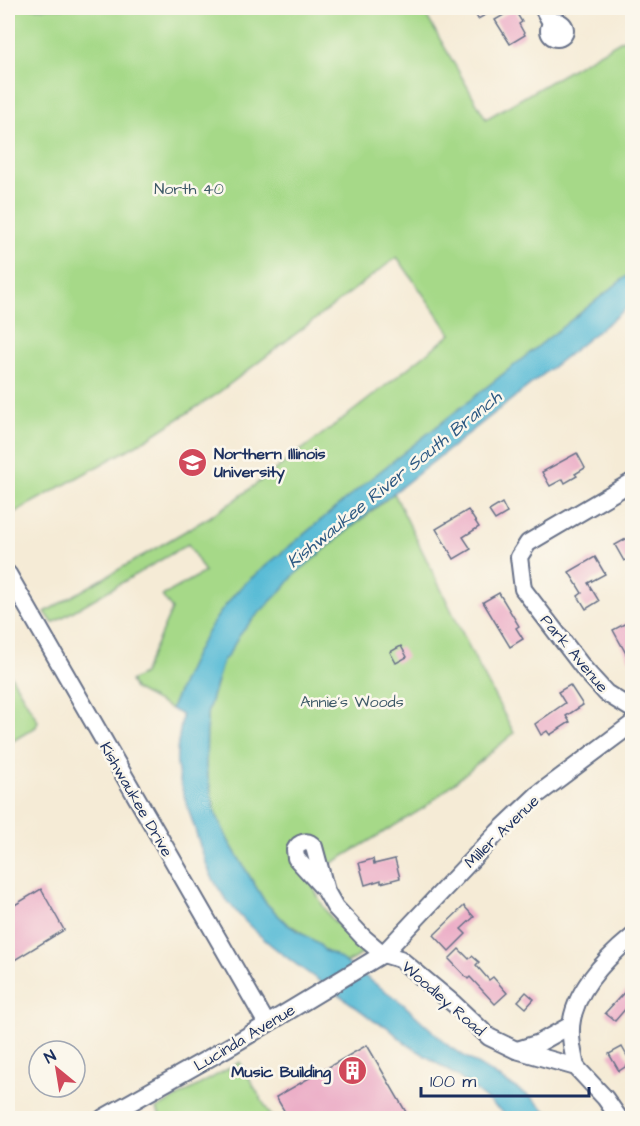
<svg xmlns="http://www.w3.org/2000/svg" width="640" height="1126" viewBox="0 0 640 1126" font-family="'Architects Daughter',sans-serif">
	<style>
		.green { fill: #a6d988; stroke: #608473; stroke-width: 1.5 }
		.water { fill: #58bbd6; stroke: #3a759a; stroke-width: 1.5 }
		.building { fill: #ecafc7 }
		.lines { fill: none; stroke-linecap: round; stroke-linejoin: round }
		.minor-casing { stroke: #677188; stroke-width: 20 }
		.minor { stroke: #fff; stroke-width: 16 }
		.labels { text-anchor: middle; stroke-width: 5; stroke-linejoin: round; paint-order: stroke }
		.park-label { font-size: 16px; fill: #3e5a68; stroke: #fbf7ec }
		.poi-label { font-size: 16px; font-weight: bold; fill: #1b2f5e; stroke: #fbf7ec; text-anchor: start }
		.street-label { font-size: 16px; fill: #1b2f5e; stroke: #fbf7ec }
		.water-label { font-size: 18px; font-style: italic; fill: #2d5982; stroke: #fbf7ec }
	</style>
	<rect width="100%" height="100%" fill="#fbf7ec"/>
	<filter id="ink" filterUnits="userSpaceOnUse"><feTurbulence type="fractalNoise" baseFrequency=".0167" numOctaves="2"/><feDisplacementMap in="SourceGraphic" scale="12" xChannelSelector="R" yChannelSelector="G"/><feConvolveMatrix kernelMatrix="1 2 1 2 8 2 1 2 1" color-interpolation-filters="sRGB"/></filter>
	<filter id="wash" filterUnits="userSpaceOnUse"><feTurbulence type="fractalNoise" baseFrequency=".008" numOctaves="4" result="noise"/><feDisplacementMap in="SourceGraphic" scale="24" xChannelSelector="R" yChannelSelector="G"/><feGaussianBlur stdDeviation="1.35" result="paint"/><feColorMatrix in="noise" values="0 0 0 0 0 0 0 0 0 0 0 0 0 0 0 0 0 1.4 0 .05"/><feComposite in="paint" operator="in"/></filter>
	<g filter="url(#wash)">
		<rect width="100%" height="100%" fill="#f5ebd6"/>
		<!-- green -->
		<g class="green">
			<path d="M8,8H403L416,14L426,15L486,119L632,34V272L368,481L243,585C210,619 188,666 171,709L134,689L130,681L143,674L172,609L162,596L205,572L188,544L53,623L45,612L208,518L231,503L361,405L451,334L397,257L214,396L147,439L8,516Z"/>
			<path d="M394,493L476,661L514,733L424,808L324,868L300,837C306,868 311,889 329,915C338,929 359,937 363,953L347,963L325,951L318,943L308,938L298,929L288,925L265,902L229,842L215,812L206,768L207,714L223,660C231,655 233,644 239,636C254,613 277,597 294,575Z"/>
			<polygon points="8,673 10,674 38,721 36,727 8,744"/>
			<polygon points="240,1062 272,1118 162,1118 156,1109"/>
		</g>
		<!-- water -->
		<path class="water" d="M632,272V304L352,526L294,575L284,588L252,620L239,636L227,657L223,660L207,714L206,768L215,812L229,842L265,902L288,925L318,943L325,951L335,955L402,1003L451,1048L532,1098L554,1118H510L457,1076L404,1042L386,1026L374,1021C320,977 248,942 213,879C204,862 199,842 193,823C187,805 179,784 177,765C175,749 181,732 182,715L171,709C189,664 208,621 243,585L368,481Z"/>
		<g id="blocks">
			<!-- building -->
			<g class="building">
				<polygon points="472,8 498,8 478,19"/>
				<polygon points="514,9 522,22 519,24 525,35 510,44 495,20"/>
				<polygon points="577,453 585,468 575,474 577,476 565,483 563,479 550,486 542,472"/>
				<polygon points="502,503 507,513 495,520 489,511"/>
				<polygon points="468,510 479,527 463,537 471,549 454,559 436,529"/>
				<polygon points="633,535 633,556 624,561 615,545"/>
				<polygon points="595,557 605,574 588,583 599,601 586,609 578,596 582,593 569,572"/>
				<polygon points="499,593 519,626 516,628 523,639 510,647 483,602"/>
				<polygon points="630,621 633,626 633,666 613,630"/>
				<polygon points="401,646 407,657 396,663 390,652"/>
				<polygon points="570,685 583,705 566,716 570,722 550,735 547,731 541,735 535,724 565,703 558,692"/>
				<polygon points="373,859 374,864 395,859 400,878 381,883 381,880 365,885 359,863"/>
				<polygon points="41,889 64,930 8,964 8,909"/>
				<polygon points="464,906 474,917 461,929 466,934 449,951 434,935"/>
				<polygon points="459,949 469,959 472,956 479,962 476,965 489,980 493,977 507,993 495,1004 470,977 468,979 449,959"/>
				<polygon points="633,983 633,1000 615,1021 605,1013"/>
				<polygon points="526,992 534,999 526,1008 518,1001"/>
				<polygon points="367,1045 410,1119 289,1119 276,1097"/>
				<polygon points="622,1047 631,1063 619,1071 609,1054"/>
			</g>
		</g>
	</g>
	<g filter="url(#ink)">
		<use href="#blocks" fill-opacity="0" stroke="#677188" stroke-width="1.5"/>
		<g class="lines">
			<defs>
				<g id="minor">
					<polyline points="543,8 552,24"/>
					<circle cx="557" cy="30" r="8"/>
					<polyline points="632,482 528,543 519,557 523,589 585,670 606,693 632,709"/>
					<polyline points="8,574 267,1024"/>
					<path d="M326,891L314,847C308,839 299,842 295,850L296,858L326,891L335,907L363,937L383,954L400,959L454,1004L489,1037L516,1050L576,1067L605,1098L619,1118"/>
					<polyline points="517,1050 539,1043 571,1025"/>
					<path d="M576,1067C574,1056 571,1045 571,1034C569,996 605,959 632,937"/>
					<polyline points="103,1118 234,1044 383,954 498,832 537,795 632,724"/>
				</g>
			</defs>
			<!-- minor casing -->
			<use href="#minor" class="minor-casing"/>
			<!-- minor -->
			<use href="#minor" class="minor"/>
		</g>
	</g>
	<!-- icons -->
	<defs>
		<symbol id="university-disc" viewBox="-11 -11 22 22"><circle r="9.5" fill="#d1495b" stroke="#fbf7ec"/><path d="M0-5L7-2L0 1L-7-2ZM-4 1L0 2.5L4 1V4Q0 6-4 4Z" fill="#fff"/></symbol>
		<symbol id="building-disc" viewBox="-11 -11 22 22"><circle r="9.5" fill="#d1495b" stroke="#fbf7ec"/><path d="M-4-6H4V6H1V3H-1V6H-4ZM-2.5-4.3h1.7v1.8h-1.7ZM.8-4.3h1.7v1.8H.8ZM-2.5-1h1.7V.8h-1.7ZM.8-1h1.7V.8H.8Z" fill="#fff"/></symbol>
	</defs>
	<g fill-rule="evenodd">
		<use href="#university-disc" x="176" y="446" width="33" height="33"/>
		<use href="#building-disc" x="336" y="1054" width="33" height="33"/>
	</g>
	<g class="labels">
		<!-- park labels -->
		<g class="park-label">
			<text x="189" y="194">North 40</text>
			<text x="352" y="707">Annie's Woods</text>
		</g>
		<!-- poi labels -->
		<g class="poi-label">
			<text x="214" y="459">Northern Illinois<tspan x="214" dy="18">University</tspan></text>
			<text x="331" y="1077" text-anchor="end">Music Building</text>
		</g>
		<!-- street labels -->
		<g class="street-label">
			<text transform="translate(575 653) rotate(50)" y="6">Park Avenue</text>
			<text transform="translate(137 799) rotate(60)" y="6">Kishwaukee Drive</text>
			<text transform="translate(501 831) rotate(-44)" y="6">Miller Avenue</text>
			<text transform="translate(444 998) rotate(41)" y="6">Woodley Road</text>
			<text transform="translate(244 1037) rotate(-31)" y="6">Lucinda Avenue</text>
		</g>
		<!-- water labels -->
		<g class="water-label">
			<text transform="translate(394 479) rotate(-39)" y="6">Kishwaukee River South Branch</text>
		</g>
	</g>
	<!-- margin -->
	<rect width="640" height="1126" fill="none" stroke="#fbf7ec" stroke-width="30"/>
	<!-- north arrow -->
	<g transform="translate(57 1069) rotate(330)"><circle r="28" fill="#fbf7ec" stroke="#a1a7b3" stroke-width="1.5"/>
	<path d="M0-4.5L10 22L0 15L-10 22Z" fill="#d1495b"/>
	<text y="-9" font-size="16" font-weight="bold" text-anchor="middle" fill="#1b2f5e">N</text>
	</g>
	<!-- scale -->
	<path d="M421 1087v9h168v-9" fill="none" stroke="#1b2f5e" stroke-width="3"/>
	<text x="430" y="1087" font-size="18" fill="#1b2f5e" stroke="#fbf7ec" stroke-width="4.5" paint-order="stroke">100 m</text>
</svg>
